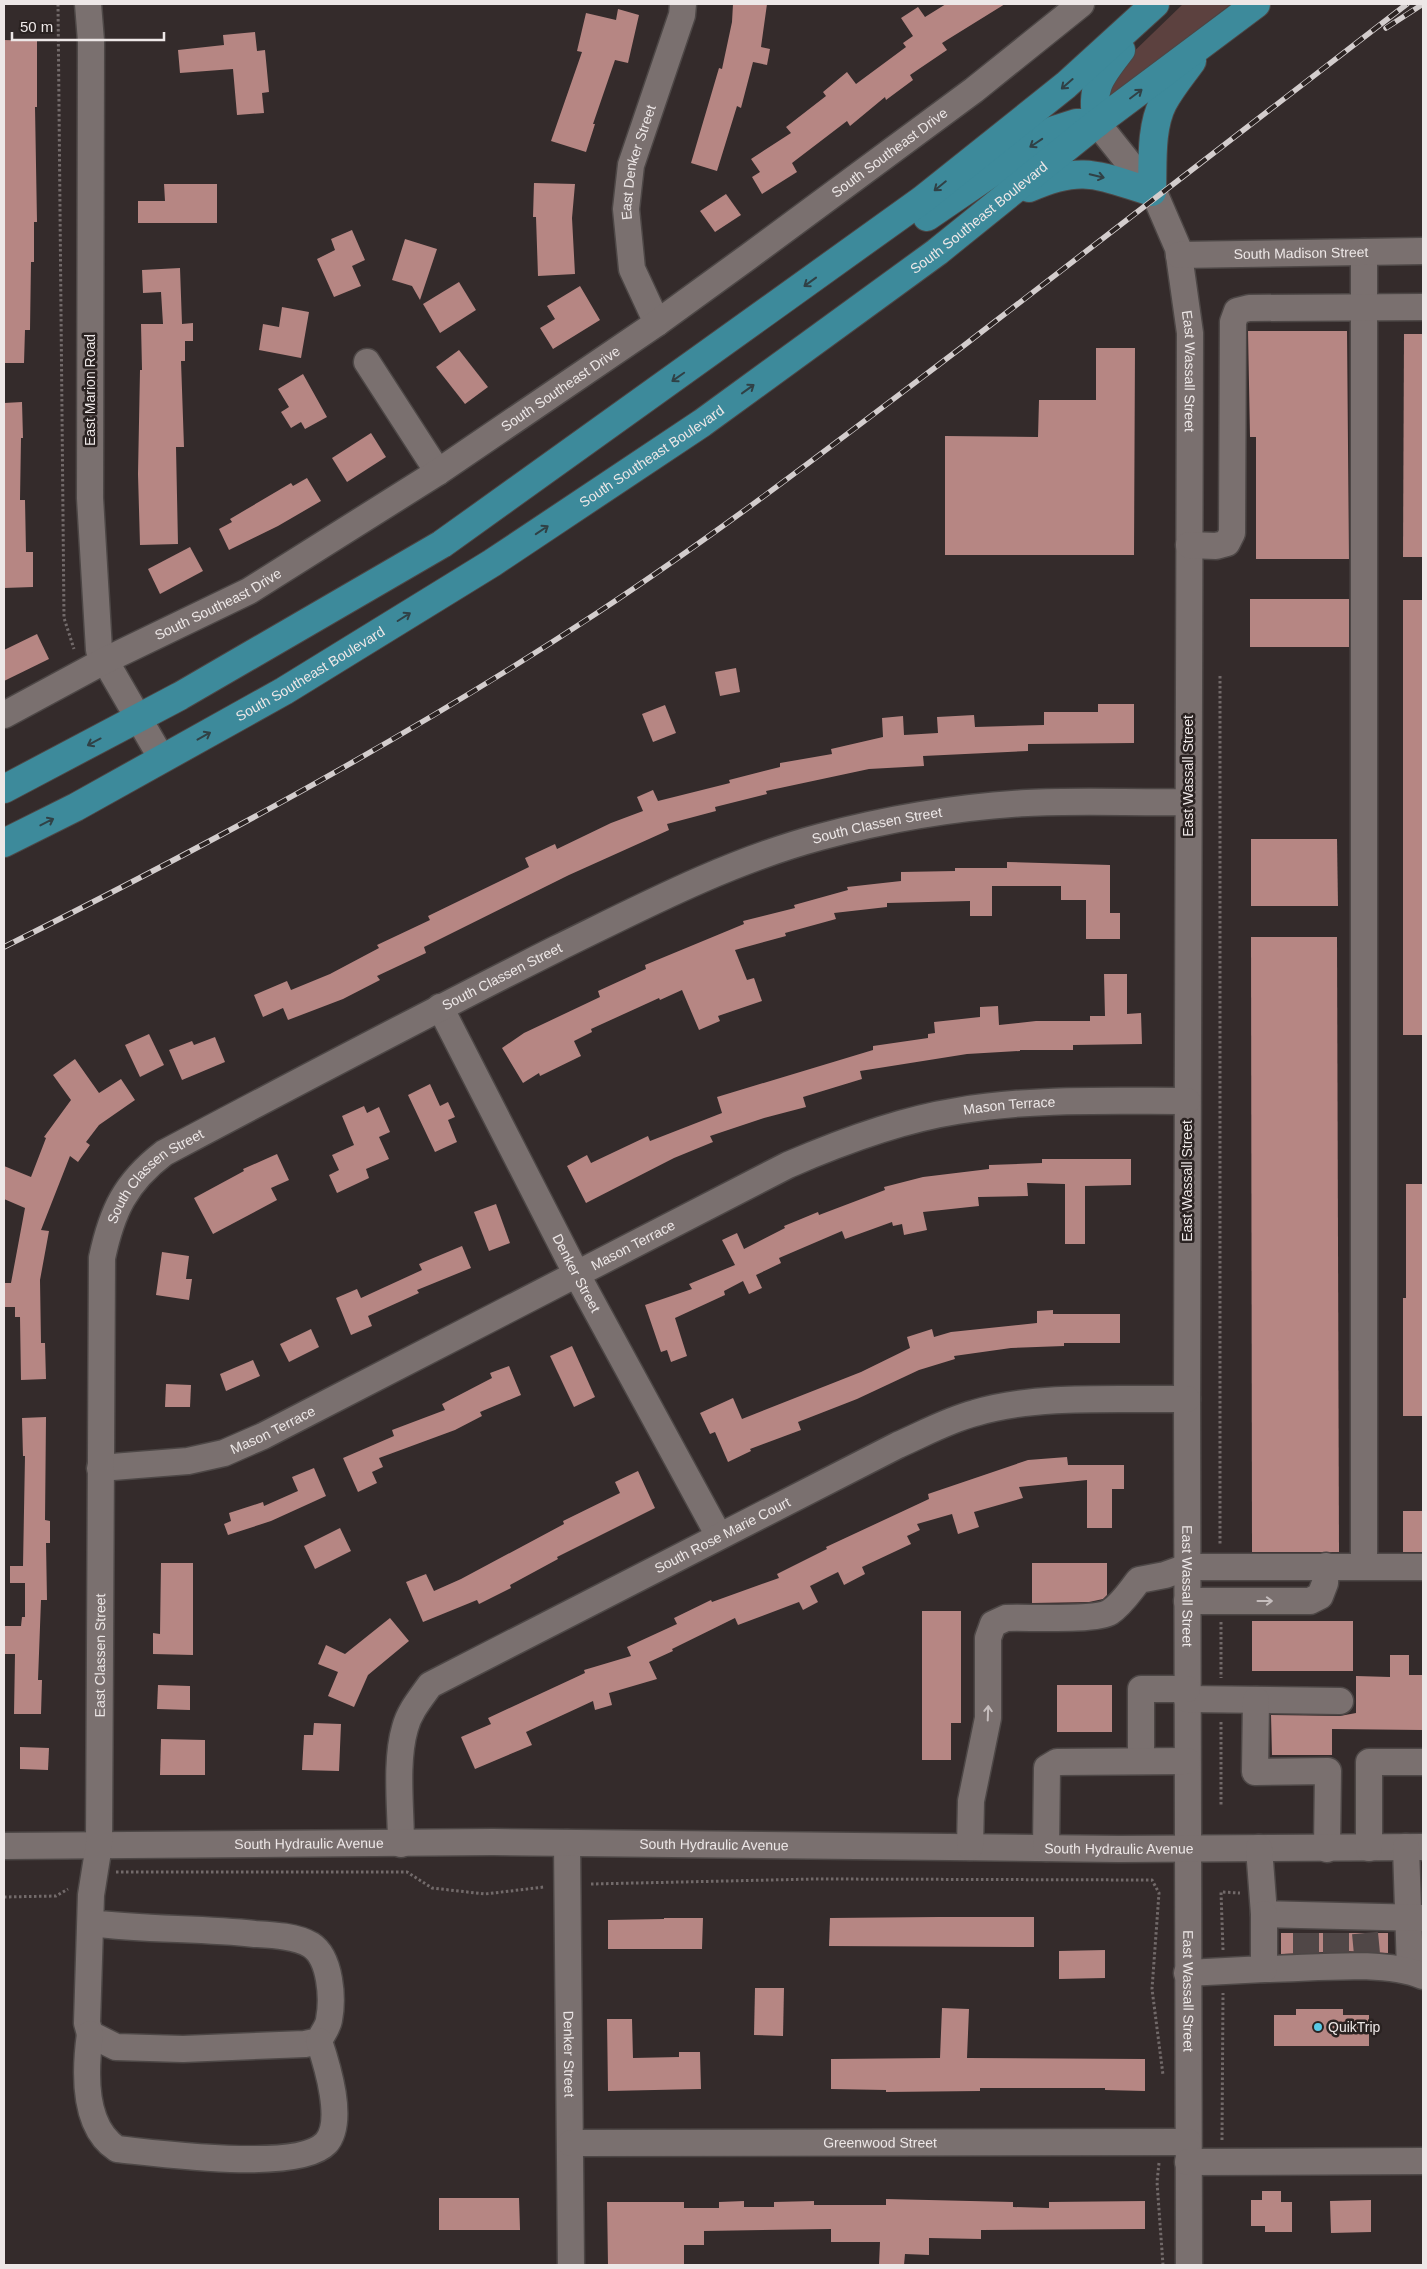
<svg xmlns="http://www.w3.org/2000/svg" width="1427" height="2269" viewBox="0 0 1427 2269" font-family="Arial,sans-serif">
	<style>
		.green { fill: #5c413f }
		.building { fill: #b68683 }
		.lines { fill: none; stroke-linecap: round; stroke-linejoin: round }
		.minor-tunnel { stroke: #504747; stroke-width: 26; stroke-dasharray: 26 13; stroke-linecap: butt }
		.minor-casing { stroke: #4d4746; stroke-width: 29 }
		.major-casing { stroke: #4d4746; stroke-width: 30 }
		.path { stroke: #726a6a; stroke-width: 3; stroke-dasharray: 2.5 2.5; stroke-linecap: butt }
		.minor { stroke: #7a706f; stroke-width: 26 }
		.major { stroke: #3d8a9b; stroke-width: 28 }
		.rail-casing { stroke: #d3cdcd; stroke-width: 5.5 }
		.rail { stroke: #2a2221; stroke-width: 4; stroke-dasharray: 11; stroke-linecap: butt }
		.oneway { stroke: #304146 }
		.oneway2 { stroke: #c5bdbd }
		.poi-dot { fill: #5ac8e5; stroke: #2a2221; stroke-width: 2 }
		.labels { text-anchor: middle; stroke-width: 5; stroke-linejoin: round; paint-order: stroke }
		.street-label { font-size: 14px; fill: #ede7e7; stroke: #2a2221 }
		.poi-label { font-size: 14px; fill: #ede7e7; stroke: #2a2221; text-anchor: start }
	</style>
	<rect width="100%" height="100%" fill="#342b2b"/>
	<!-- green -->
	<polygon class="green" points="1183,4 1231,4 1102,103 1121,64"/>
	<!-- building -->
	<g class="building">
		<polygon points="733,4 767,4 761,47 770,49 767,65 753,62 741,108 737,106 717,171 691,163 719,68 722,69 732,22"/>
		<polygon points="946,4 1005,4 942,43 947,50 910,75 913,80 886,100 885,97 850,126 847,121 792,163 797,172 762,194 752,177 760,172 751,159 791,133 786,127 826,96 823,92 847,72 856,84 906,47 903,43 913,36 901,18 918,7 925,17"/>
		<polygon points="618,9 639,15 628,63 615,60 593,124 595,124 586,152 551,141 582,52 577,51 586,13 616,20"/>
		<polygon points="255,32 257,51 265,50 269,92 262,93 264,113 237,115 233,69 180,73 178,50 224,45 223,35"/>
		<polygon points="4,40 37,41 37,107 35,107 37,222 34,222 34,262 31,262 30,330 25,330 24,363 4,363"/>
		<polygon points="534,183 575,184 572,218 575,274 538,276 536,217 533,217"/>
		<polygon points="164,184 217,184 217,223 138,223 138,201 165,201"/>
		<polygon points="726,194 741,215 715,232 700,211"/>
		<polygon points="352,230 365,260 352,266 361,286 334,297 317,259 335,250 331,239"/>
		<polygon points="405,239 437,249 420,300 412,286 392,280"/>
		<polygon points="180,268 182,324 193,323 193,341 185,341 185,361 181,361 184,447 176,447 178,544 140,545 138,474 140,370 142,370 141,324 163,324 161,292 143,293 142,270"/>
		<polygon points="459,282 476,310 440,333 423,304"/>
		<polygon points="580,286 600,320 553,349 540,328 555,319 547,306"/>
		<polygon points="282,307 309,312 301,358 259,350 263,324 279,327"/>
		<polygon points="1248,331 1347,331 1349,559 1256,559 1256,437 1250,437"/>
		<polygon points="1404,334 1423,334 1423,557 1403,557"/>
		<polygon points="1096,348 1135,348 1134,555 945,555 945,436 1038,437 1039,400 1096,400"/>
		<polygon points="459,350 488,387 465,404 436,367"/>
		<polygon points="303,374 327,417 305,429 301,422 291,428 281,412 289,407 278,389"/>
		<polygon points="22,402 23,438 21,438 20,500 25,500 26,552 33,552 33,587 4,588 4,403"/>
		<polygon points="371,433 386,457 347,482 332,458"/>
		<polygon points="307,478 321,501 278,526 229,550 219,529 232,522 230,519 291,483 293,486"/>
		<polygon points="190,547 203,571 160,594 148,569"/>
		<rect x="1250" y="599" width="99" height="48"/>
		<rect x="1403" y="600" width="20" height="435"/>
		<polygon points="37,634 49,659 4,681 4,650"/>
		<polygon points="736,668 740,692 720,696 715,672"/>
		<polygon points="1098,704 1134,704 1134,743 1028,744 1028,751 923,756 924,766 869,769 766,791 767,794 715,807 716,811 667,824 669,830 569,875 424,947 426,953 377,976 380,980 343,999 288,1020 283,1008 263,1017 254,995 287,981 291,990 330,974 379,948 377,945 430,920 428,916 529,867 525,858 555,844 557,849 611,823 643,811 637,797 653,790 658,801 730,783 729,780 780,767 780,763 832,754 831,749 883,737 882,718 903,716 904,735 938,733 937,717 974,715 975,727 1044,725 1044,712 1098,712"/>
		<polygon points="665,705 676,733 653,742 642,714"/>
		<polygon points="1251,839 1337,839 1338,906 1251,906"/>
		<polygon points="1007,862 1110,865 1110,913 1120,913 1120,939 1086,939 1086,900 1061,900 1061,886 992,886 992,916 970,916 970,901 887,903 887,907 834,913 836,919 785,933 786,936 735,950 747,980 754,978 762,1001 718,1016 720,1021 699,1030 682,990 660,1000 659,998 591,1029 592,1032 574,1041 581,1056 540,1076 539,1073 523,1083 502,1048 524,1033 600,997 598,991 646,969 645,965 744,924 743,921 795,908 794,905 848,890 847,887 901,881 901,872 955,871 955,868 1007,868"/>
		<polygon points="1251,937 1337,937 1339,1552 1252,1552"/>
		<polygon points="1104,974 1127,974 1127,1014 1141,1013 1142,1044 1073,1045 1073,1050 1020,1050 1020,1051 967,1054 860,1071 862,1079 803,1097 806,1107 764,1118 710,1136 713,1142 674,1158 586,1203 567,1166 587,1155 591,1163 648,1136 650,1141 722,1113 717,1097 873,1050 873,1046 928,1038 928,1034 935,1033 934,1022 980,1017 980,1007 998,1006 999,1025 1036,1021 1090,1021 1090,1016 1105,1016"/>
		<polygon points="149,1034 164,1065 140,1077 125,1045"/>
		<polygon points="215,1037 225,1062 182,1080 169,1050 192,1041 194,1045"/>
		<polygon points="75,1059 99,1093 121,1079 135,1100 99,1125 86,1142 90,1145 78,1162 70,1156 41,1230 49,1231 40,1280 41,1343 45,1343 46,1379 21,1380 20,1317 15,1317 15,1307 4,1307 4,1283 11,1283 25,1208 4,1199 4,1166 31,1177 46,1138 44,1137 71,1100 53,1075"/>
		<polygon points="430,1084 440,1106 448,1102 455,1117 448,1120 457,1142 435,1152 408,1095"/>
		<polygon points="364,1106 367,1113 379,1107 390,1132 379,1137 389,1159 366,1169 369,1178 337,1193 329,1175 339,1170 332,1155 354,1145 342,1116"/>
		<polygon points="277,1154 289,1180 271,1188 277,1200 213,1234 194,1198 244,1171 243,1169"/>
		<polygon points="1042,1159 1131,1159 1131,1185 1085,1186 1085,1244 1065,1244 1065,1184 1027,1183 1028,1196 978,1197 979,1206 923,1212 927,1230 904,1235 902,1224 893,1226 892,1222 845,1239 842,1231 779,1258 781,1263 756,1275 762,1288 749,1294 743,1281 724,1291 725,1295 675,1318 687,1356 671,1362 667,1350 661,1352 645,1305 692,1289 689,1284 735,1265 722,1240 737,1233 744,1249 785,1228 784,1226 818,1212 819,1215 885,1190 884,1187 923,1177 989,1169 989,1165 1042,1163"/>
		<polygon points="1406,1184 1423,1184 1423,1416 1403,1416 1403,1298 1406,1298"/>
		<polygon points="496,1204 510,1243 489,1251 474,1212"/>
		<polygon points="462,1246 471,1268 417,1290 419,1293 368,1316 372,1326 351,1335 336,1298 357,1289 361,1298 422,1270 419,1264"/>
		<polygon points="162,1252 189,1256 186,1279 192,1279 189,1300 156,1295"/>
		<polygon points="1053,1310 1053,1314 1120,1314 1120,1343 1064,1343 1064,1346 1011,1348 954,1356 955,1359 919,1370 857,1399 798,1422 801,1430 750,1449 751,1451 728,1462 715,1432 710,1434 700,1413 733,1398 742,1419 861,1372 910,1348 907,1337 932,1329 934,1337 951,1332 1037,1323 1037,1311"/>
		<polygon points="311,1329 319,1347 289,1362 280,1344"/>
		<polygon points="572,1346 595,1397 574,1407 550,1356"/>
		<polygon points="253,1360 260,1376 226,1391 220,1374"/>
		<polygon points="509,1366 521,1395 480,1412 482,1416 455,1430 379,1458 383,1467 372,1472 377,1483 358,1492 343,1458 394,1436 392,1430 445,1410 442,1404 492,1378 490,1373"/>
		<polygon points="166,1384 191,1385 190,1407 165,1407"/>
		<polygon points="46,1417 45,1520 50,1521 50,1543 46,1543 47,1600 41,1600 38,1680 42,1680 41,1714 14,1714 15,1654 4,1654 4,1626 21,1626 22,1617 25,1617 25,1583 10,1583 10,1566 23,1566 25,1456 23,1456 22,1418"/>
		<polygon points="1067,1457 1068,1465 1124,1465 1124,1489 1112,1489 1112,1528 1087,1528 1087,1480 1019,1487 1023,1498 974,1512 979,1527 958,1534 952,1514 917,1524 920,1530 907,1536 911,1544 862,1567 865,1574 844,1585 838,1572 810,1586 818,1602 803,1610 799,1602 738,1625 735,1618 672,1649 673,1651 649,1662 657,1679 609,1693 612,1705 595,1710 593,1701 526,1732 532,1745 475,1769 461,1737 491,1724 488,1718 585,1673 584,1670 631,1656 627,1647 677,1624 674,1618 711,1600 712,1602 779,1578 777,1574 827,1549 826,1547 929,1499 928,1494 1028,1460"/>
		<polygon points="314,1468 326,1496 271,1521 228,1535 224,1524 231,1521 229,1513 263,1502 264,1506 298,1491 292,1477"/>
		<polygon points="638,1471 655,1508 557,1557 558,1559 510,1585 511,1588 479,1604 477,1600 423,1622 406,1582 426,1574 434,1591 461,1579 564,1524 563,1521 620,1493 615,1482"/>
		<rect x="1403" y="1511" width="20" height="41"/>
		<polygon points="340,1528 351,1551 315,1569 304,1546"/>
		<polygon points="161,1563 193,1563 193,1655 153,1654 153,1633 160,1634"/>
		<polygon points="1032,1563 1107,1563 1107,1595 1103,1599 1089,1602 1032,1603"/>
		<polygon points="922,1611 961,1611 961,1723 951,1723 951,1760 922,1760"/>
		<polygon points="390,1618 409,1641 368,1675 354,1707 328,1696 338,1672 318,1664 326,1645 345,1654"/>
		<rect x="1252" y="1621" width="101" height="50"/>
		<polygon points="1390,1655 1409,1655 1409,1675 1423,1675 1423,1730 1332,1729 1332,1755 1272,1755 1271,1715 1340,1716 1356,1713 1356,1676 1390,1677"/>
		<polygon points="158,1685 190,1686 190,1710 157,1709"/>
		<rect x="1057" y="1685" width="55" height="47"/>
		<polygon points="314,1723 341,1724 339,1771 302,1770 304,1735 313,1735"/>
		<polygon points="161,1739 205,1740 205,1775 160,1775"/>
		<polygon points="20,1747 49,1748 48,1770 20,1769"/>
		<polygon points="938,1917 1034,1917 1034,1947 829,1946 830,1918"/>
		<polygon points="664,1918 703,1918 702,1949 608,1949 608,1920 664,1919"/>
		<polygon points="1281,1933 1388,1933 1388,1953 1345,1951 1281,1954"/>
		<polygon points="1105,1950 1105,1978 1059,1979 1059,1951"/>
		<polygon points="755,1988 784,1988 783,2036 754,2035"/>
		<polygon points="942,2008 969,2009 967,2058 1145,2059 1145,2091 1105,2090 1105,2088 980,2088 980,2091 886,2092 886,2090 831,2089 831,2059 940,2058"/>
		<polygon points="1296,2009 1343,2009 1343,2015 1369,2015 1369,2046 1274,2046 1274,2015 1296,2015"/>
		<polygon points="607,2019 632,2019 633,2058 679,2057 679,2052 700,2052 701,2089 608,2091"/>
		<polygon points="1262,2191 1281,2191 1281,2202 1292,2202 1292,2232 1265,2232 1265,2226 1251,2226 1251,2200 1262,2200"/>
		<polygon points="439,2198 519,2198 520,2230 439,2230"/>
		<polygon points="886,2199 1013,2202 1013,2207 1049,2208 1049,2202 1145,2201 1145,2229 981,2230 981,2239 929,2238 929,2255 905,2254 904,2265 879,2265 880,2242 831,2242 831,2229 704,2231 704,2245 684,2245 684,2265 608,2265 607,2202 684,2202 684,2208 719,2208 719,2202 744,2201 744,2207 774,2207 774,2202 814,2201 814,2205 886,2205"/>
		<polygon points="1371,2200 1371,2232 1331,2233 1330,2201"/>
	</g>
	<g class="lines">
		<!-- minor-tunnel -->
		<g class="minor-tunnel">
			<polyline points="1306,1933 1306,1954"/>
			<polyline points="1336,1933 1336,1954"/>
			<polyline points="1365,1933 1367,1954"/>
		</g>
		<defs>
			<g id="minor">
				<polyline points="88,4 91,41 90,498 99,650 162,759"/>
				<path id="s1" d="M1097,123L1156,197L1178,248L1190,333L1187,1399L1189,2265"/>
				<polyline points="1364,252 1364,1566"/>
				<path id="s2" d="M1179,255L1423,251"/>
				<path id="s3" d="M657,323L632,269L626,209L631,165L682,15L683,4"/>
				<polyline points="367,362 438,472"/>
				<polyline points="1189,545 1216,546 1227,543 1232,533 1233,322 1237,311 1249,308 1423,307"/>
				<path id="s4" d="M4,715L104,661L249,591L438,472L657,323L748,257L974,90L1081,4"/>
				<path id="s5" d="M440,1007L576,1273L719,1536"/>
				<path id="s6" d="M100,1468L188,1461L224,1453L263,1436L788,1165C841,1142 899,1120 957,1111C1032,1098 1111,1101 1187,1101"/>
				<polyline points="1187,1601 1310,1601 1320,1596 1325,1583 1326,1566"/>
				<polyline points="1187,1699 1340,1701"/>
				<polyline points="1256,1700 1255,1772 1328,1771 1327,1849"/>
				<polyline points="1141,1761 1141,1689 1187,1689"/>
				<path id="s7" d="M567,1843L571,2265"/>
				<path id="s8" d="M401,1844C401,1809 395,1762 405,1728C409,1712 420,1699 430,1685L898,1445C923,1434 948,1420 975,1413C1036,1394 1122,1400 1187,1399"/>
				<path id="s9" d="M4,1846L493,1842L1119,1849L1423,1847"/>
				<path d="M970,1847L971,1801L988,1718V1638L993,1624L1006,1618C1026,1617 1096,1621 1110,1612C1122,1604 1130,1591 1139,1580L1165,1575L1187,1567H1423"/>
				<polyline points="1406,1847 1410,1970"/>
				<polyline points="1046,1848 1047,1768 1057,1762 1187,1761"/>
				<polyline points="1259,1848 1264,1914 1423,1918"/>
				<polyline points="1369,1848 1369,1762 1423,1762"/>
				<path id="s10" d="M91,1923C145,1930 200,1928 255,1934C272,1935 296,1936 311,1945C331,1958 333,1999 329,2020C328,2027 322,2034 319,2041L305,2044L183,2049L116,2047L90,2034L87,2023L91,1895L99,1845L102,1258C112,1211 125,1183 164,1153C294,1084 424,1015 556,949C642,907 727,862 820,837C887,819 958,807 1027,803C1081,800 1135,803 1188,802"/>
				<path d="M1264,1969C1309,1969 1382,1959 1423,1976"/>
				<polyline points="1187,1973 1264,1969 1264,1914"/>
				<path d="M90,2034C85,2070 82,2126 117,2149C157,2153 298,2173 326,2143C345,2122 327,2065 319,2041"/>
				<path id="s11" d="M571,2143L1188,2142"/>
				<polyline points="1188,2162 1423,2161"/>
			</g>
			<g id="major">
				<path d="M1097,123C1090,88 1100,77 1121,50"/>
				<path d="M1029,188C1083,164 1099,176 1152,192C1153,165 1150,128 1163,103C1171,88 1182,75 1192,61"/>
				<polyline points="927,217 1054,130 1076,123 1097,123"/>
				<polyline points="4,789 180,696 442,544 922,200 1066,85 1155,4"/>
				<path id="s12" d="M4,843L76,807L284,691L492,563L702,423L937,252L1097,123L1256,4"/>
			</g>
		</defs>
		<!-- minor casing -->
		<use href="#minor" class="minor-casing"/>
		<!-- major casing -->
		<use href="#major" class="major-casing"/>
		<!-- path -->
		<g class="path">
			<polyline points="58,4 64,618 74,649"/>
			<polyline points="1220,676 1220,1546"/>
			<polyline points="1221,1622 1221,1678"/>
			<polyline points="1221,1722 1221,1805"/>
			<polyline points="116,1872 407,1872 432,1888 485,1894 544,1887"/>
			<polyline points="591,1884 815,1879 1152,1880 1159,1893 1152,1989 1163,2075"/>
			<polyline points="4,1897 56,1896 68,1889"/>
			<polyline points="1223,1950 1221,1892 1240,1893"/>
			<polyline points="1222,2140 1223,1993"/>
			<polyline points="1159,2163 1157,2182 1163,2265"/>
		</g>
		<!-- minor -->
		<use href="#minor" class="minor"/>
		<!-- major -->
		<use href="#major" class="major"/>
		<defs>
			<g id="rail">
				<polyline points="1386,28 1423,4"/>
				<path d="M4,947C208,845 407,738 597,613C723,530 842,438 962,347C1110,233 1259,118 1407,4"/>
			</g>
		</defs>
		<!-- rail casing -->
		<use href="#rail" class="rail-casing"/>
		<!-- rail -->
		<use href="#rail" class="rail"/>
	</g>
	<!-- one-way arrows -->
	<defs><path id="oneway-shaft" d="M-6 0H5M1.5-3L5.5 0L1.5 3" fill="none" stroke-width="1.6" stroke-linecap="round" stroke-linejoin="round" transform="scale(1.25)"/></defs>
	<g class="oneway">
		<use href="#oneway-shaft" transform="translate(1067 84) rotate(139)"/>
		<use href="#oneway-shaft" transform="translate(1136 94) rotate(-37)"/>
		<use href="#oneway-shaft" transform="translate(1036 143) rotate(146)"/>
		<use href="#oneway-shaft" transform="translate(1097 176) rotate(13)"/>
		<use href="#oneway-shaft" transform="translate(940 186) rotate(141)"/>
		<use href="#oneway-shaft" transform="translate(810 282) rotate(144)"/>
		<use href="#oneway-shaft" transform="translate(678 377) rotate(145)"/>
		<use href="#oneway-shaft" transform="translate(748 389) rotate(-36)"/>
		<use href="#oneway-shaft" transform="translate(542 530) rotate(-34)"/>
		<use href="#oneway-shaft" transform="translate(404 617) rotate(-32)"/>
		<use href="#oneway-shaft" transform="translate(204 736) rotate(-29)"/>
		<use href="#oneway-shaft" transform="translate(94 742) rotate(152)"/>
		<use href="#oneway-shaft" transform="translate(47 822) rotate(-27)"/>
	</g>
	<g class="oneway2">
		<use href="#oneway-shaft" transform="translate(1265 1601)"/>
		<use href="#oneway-shaft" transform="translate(988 1713) rotate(-88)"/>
	</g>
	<!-- markers -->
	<circle class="poi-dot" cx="1318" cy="2027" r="5"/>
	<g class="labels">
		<!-- street labels -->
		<g class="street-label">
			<text dy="5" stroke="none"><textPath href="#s4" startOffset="1051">South Southeast Drive</textPath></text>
			<text dy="5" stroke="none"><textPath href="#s3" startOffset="168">East Denker Street</textPath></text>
			<text dy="5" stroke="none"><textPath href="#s12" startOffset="1160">South Southeast Boulevard</textPath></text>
			<text dy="5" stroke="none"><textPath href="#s2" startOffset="122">South Madison Street</textPath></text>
			<text dy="5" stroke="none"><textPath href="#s1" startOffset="274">East Wassall Street</textPath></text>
			<text dy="5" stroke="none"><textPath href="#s4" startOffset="646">South Southeast Drive</textPath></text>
			<text transform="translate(90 390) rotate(-90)" y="5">East Marion Road</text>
			<text dy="5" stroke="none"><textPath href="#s12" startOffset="755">South Southeast Boulevard</textPath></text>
			<text dy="5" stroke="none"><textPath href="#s4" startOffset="241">South Southeast Drive</textPath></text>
			<text dy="5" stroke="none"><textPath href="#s12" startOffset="350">South Southeast Boulevard</textPath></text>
			<text transform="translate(1188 776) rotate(-90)" y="5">East Wassall Street</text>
			<text dy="5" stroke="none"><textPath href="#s10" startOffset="2248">South Classen Street</textPath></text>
			<text dy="5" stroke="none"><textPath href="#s10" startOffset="1842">South Classen Street</textPath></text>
			<text dy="5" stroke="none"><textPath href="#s6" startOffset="989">Mason Terrace</textPath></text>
			<text dy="5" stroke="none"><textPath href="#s10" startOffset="1438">South Classen Street</textPath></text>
			<text transform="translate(1187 1181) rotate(-90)" y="5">East Wassall Street</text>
			<text dy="5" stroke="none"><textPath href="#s6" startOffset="584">Mason Terrace</textPath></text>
			<text dy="5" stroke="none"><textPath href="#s5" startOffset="299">Denker Street</textPath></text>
			<text dy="5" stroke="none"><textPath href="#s6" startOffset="179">Mason Terrace</textPath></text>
			<text dy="5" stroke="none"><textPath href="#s8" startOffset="495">South Rose Marie Court</textPath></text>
			<text dy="5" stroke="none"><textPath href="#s1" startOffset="1489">East Wassall Street</textPath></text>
			<text dy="5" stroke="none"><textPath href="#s10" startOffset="938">East Classen Street</textPath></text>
			<text dy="5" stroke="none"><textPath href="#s9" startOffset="305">South Hydraulic Avenue</textPath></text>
			<text dy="5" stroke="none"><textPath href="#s9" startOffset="710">South Hydraulic Avenue</textPath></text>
			<text dy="5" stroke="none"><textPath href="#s9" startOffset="1115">South Hydraulic Avenue</textPath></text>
			<text dy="5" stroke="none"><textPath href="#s1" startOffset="1894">East Wassall Street</textPath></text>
			<text dy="5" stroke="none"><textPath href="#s7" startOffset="211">Denker Street</textPath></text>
			<text dy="5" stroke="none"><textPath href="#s11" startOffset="309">Greenwood Street</textPath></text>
		</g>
		<!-- poi labels -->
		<g class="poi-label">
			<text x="1328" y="2032">QuikTrip</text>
		</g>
	</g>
	<!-- border -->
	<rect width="1427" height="2269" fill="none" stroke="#ede7e7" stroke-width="10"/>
	<!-- scale -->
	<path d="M12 32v8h152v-8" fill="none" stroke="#ede7e7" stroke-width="2.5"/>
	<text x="20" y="32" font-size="15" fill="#ede7e7" stroke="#2a2221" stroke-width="4" paint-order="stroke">50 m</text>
</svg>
